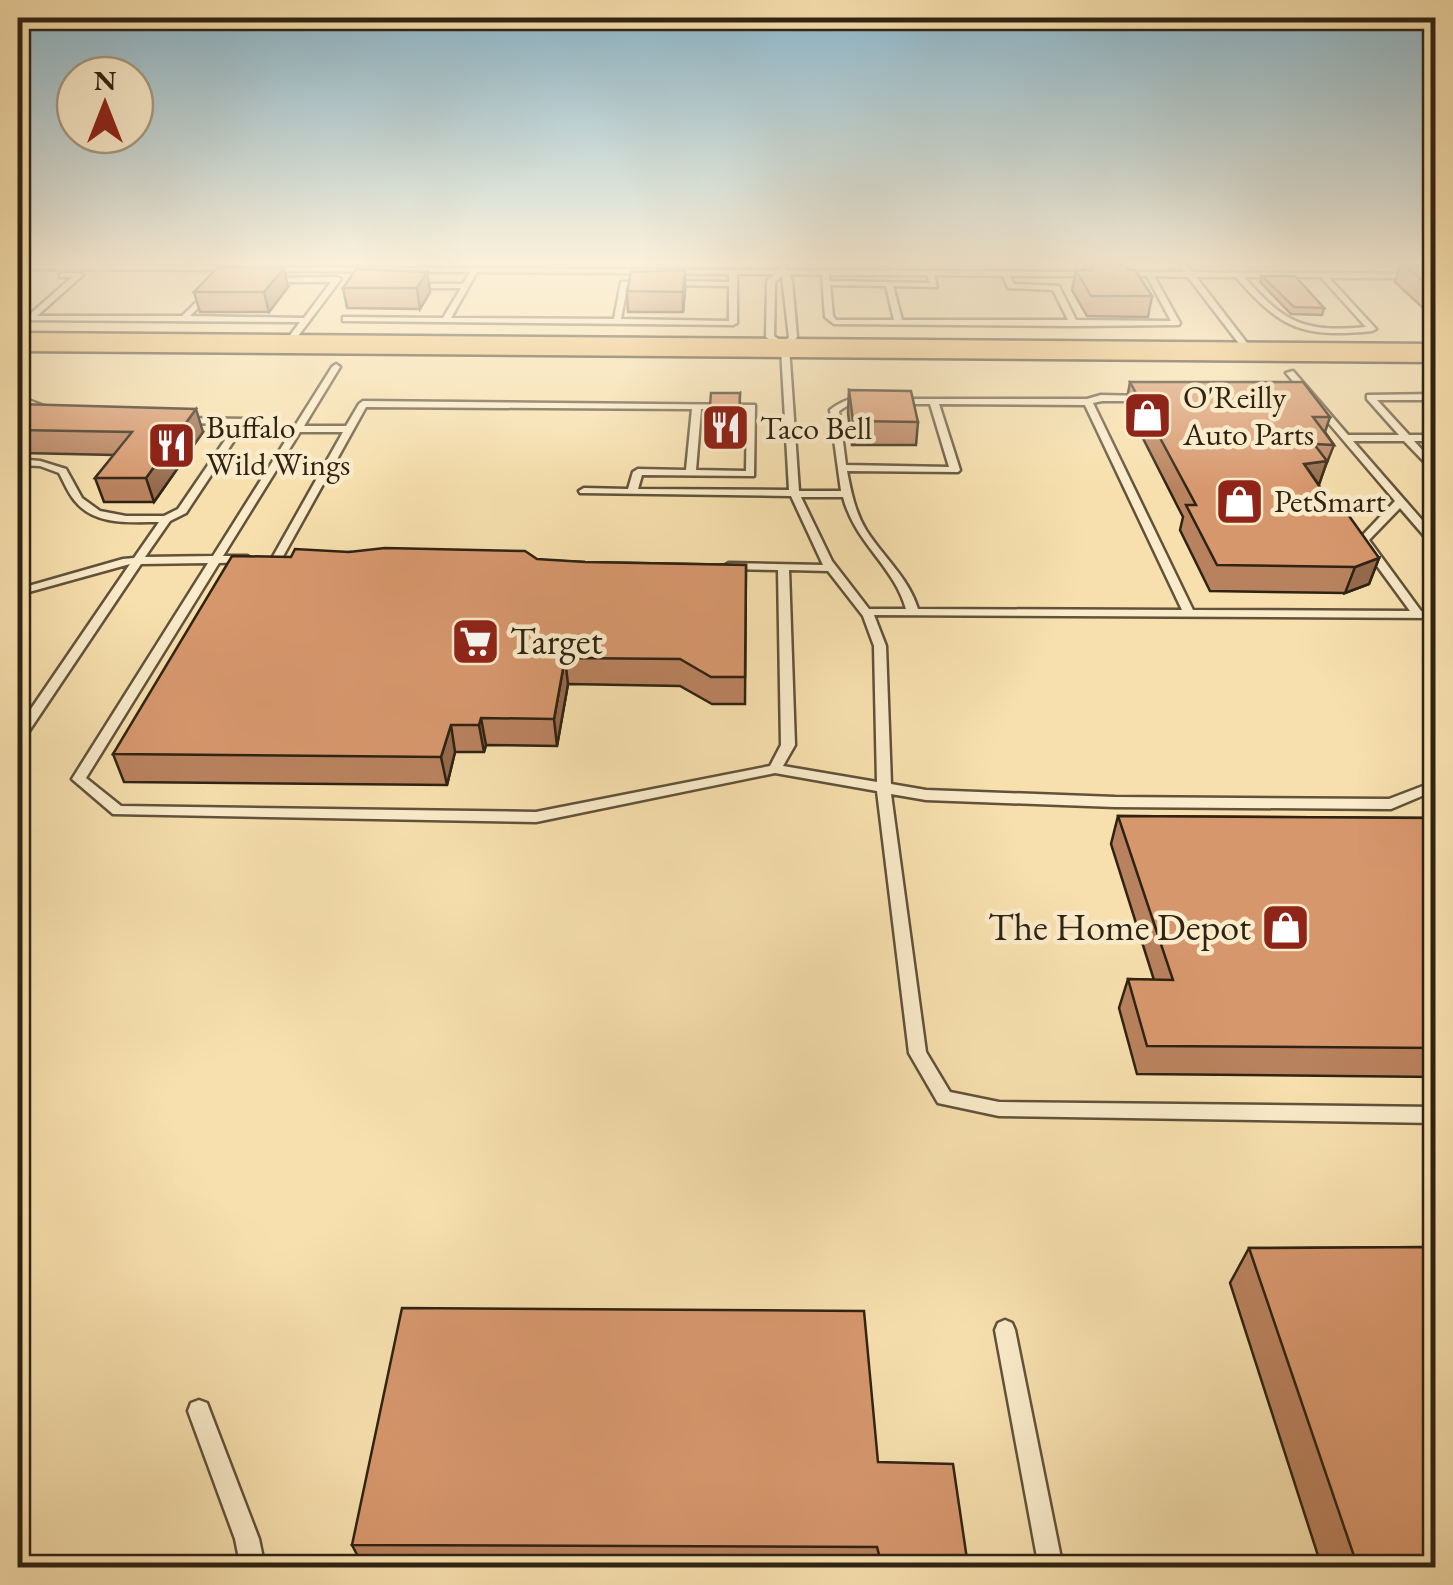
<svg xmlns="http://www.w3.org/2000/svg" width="1453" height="1585" viewBox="0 0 1453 1585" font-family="'EB Garamond',serif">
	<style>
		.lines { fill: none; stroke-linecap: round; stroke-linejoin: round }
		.lane-casing { stroke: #61523a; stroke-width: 5 }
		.highway-casing { stroke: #2f2313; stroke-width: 5 }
		.lane { fill: #faebca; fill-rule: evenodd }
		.highway { fill: #ecc077; fill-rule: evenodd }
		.wall { fill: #b9825e; stroke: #2f2313; stroke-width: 2.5 }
		.shaded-wall { fill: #966a4c; stroke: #2f2313; stroke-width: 2.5 }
		.building { fill: #d7976d; stroke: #2f2313; stroke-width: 2.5 }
		.labels { text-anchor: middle; stroke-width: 9; stroke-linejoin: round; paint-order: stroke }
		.far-poi-label { font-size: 32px; fill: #2f2313; stroke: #faebca; text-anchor: start }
		.poi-label { font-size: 38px; fill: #2f2313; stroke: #faebca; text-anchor: start }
	</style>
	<rect width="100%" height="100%" fill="#f7e0ae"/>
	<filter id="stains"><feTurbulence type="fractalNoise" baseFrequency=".002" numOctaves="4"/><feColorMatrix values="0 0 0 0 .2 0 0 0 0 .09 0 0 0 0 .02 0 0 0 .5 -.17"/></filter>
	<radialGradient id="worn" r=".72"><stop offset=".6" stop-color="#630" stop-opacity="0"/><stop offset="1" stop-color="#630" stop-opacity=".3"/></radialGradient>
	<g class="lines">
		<defs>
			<g id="lane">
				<polygon points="18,265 235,266 239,268 235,270 18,269"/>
				<path d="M778,265H784L787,270L1093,272L1094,274L1090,276H1010L1014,284L1059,286L1076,320L1171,321L1147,276H1118L1117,274L1121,272H1185L1179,265H1186L1192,272L1436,274V278H1329L1376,329L1372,331C1303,338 1281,329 1236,277H1196L1254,352L1250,354H1247L1188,277L1154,276L1180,323L1179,325L1074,326L834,324L825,317L822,275L789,274L792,281L797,337L789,347L799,491H841L830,410C841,401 858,394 871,400L850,404L839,411L846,465L949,467L930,404H898L895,403V399H1087L1101,395L1145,396L1146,398L1142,401H1102L1093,403L1193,610L1410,611L1358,540L1395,501L1286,373L1293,371L1348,435H1399L1367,399V395L1436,394V400H1377L1409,435H1436V441H1414L1436,465V474L1404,441H1353L1436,536V546L1432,545L1400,508L1369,540L1421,611L1436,612V618L874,615L886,646L891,784L926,790L1115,797L1389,799L1436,781V790L1391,809L1115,807L926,800L891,794L926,1052L950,1092L999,1102L1436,1107V1123L999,1116L938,1103L909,1053L877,791L775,773L536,822L113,814L72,779L208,563L141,564L23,740L18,741V728L130,564L18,595V589L123,559L134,558L159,522C130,522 95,526 75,501C68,493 64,482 59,473L40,466L18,465V459L40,461L66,469L82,498L100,511L126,516H164L178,509L236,424L184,423L181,422V418L245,419L247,421L186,513L170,521L145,557L213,556L332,367L336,364L340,367L304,426H346L359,404L363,401L755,405L754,476L642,475L638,489L789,490L781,348L766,337L767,281L775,274H737V323L733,325L346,321H343V317L443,318L461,288H412L408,286L412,284H463L470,272L266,271H263V267L780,270ZM477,272L729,274V282L668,281L664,283L668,285L729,286V321L621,319L627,286L647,285L648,283L644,281L621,282L614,319L451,318ZM829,275H927L930,283L829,281ZM934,275L1003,276L1008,288L1053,290L1068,320H902L893,286L937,287ZM782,276L789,337L784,343L774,336L775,282ZM1244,277H1321L1366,327C1305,333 1284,323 1244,277ZM830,285L886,286L894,320H836L833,316ZM939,404L1085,405L1182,610L918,609C908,577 883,557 866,530C855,512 851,492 847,471L958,472L960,470ZM366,407L692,409L686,470L638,469L633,472L628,489L584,488L579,491L580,493L791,496L823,565L729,563L724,566L729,569L778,570L781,745L770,766L536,812L121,806L86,778L219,563L247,562L252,559L247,556H223L300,432H343L271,560L276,563L281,560ZM701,409L747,410L746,471L696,470ZM801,497H843C855,543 894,566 906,609H869L832,561ZM789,570L828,571L863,616L874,646L877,782L783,766L795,745Z"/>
				<polygon points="63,273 79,273 83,275 37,316 182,316 210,289 213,289 213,293 190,316 304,318 331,282 268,282 268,278 337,277 341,279 289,348 286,348 282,346 300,322 18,320 18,316 28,316 72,277 60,277 59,275"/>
				<polygon points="18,396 57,411 58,413 51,415 18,402"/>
				<polygon points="1005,1320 1012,1323 1015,1330 1063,1568 1039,1568 995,1330 998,1323"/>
				<polygon points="199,1400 207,1403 210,1411 259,1539 265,1568 241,1568 235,1539 188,1411 191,1403"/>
			</g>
			<polygon id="highway" points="18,333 1436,344 1436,362 18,351"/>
		</defs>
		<!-- lane casing -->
		<use href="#lane" class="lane-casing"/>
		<!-- highway casing -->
		<use href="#highway" class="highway-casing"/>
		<!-- lane -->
		<use href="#lane" class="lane"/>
		<!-- highway -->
		<use href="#highway" class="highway"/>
	</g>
	<!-- wall -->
	<g class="wall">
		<polygon points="1085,265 1125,265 1152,296 1148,317 1087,316 1072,290 1076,270 1084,270"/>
		<polygon points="1400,265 1436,265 1436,320 1395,282"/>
		<polygon points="427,272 430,292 420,309 347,308 343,288"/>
		<polygon points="1262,276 1324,308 1322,315 1291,314 1260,282"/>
		<polygon points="288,287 269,312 200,312 194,292"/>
		<polygon points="685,290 683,312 628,312 627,291"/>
		<polygon points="1130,382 1330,417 1325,432 1334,445 1318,485 1333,506 1379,558 1369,584 1345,593 1210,591 1180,530 1183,517 1126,405"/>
		<polygon points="849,390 918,422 916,445 852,445 848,413"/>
		<polygon points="740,393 739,440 710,440 709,417"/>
		<polygon points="18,394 23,405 203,432 154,502 104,502 95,478 114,455 22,453 18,450"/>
		<polygon points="349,552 585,562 746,565 745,704 712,704 680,686 568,684 557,746 486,745 484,752 455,752 447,785 124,782 113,754 291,557"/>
		<polygon points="1118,816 1436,818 1436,1077 1137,1074 1119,1008 1128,979 1154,980 1111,844"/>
		<polygon points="1436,1247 1436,1568 1322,1568 1230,1283 1249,1248"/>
		<polygon points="878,1462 968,1566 968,1568 364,1568 352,1545"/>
	</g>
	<!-- shaded-wall -->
	<g class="shaded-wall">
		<polygon points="284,268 288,287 269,312 264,292"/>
		<polygon points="685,270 685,290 683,312 683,292"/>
		<polygon points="427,272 430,292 420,309 417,288"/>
		<polygon points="196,409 203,432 154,502 146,478"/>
		<polygon points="1327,461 1319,485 1304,464"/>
		<polygon points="1379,558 1369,584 1345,593 1355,567"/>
		<polygon points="565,658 568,684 557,746 554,719"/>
		<polygon points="481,718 486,745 484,752 479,725"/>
		<polygon points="451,725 455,752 447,785 441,757"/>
	</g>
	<!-- building -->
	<g class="building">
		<polygon points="1089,265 1125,265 1128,270 1135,270 1152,296 1091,296 1076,270 1092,270"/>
		<polygon points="1404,265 1436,265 1436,292"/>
		<polygon points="218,267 284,268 264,292 194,292"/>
		<polygon points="356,269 427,272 417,288 343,288"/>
		<polygon points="685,270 683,292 627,291 631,272"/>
		<polygon points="1262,276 1295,276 1324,308 1294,307"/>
		<polygon points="1130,382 1303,382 1330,417 1313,417 1334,445 1314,444 1327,461 1304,464 1333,506 1342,506 1379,558 1355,567 1217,565 1186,505 1196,505"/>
		<polygon points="849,390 911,391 918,422 853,421"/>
		<polygon points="711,393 740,393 739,417 709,417"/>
		<polygon points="18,404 196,409 146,478 95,478 132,432 18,430"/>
		<polygon points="385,548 525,551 537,559 585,562 746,565 745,677 711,677 680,659 565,658 554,719 481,718 479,725 451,725 441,757 113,754 232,556 291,557 295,549 349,552"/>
		<polygon points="1118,816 1436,818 1436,1048 1147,1046 1128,979 1173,980"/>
		<polygon points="1436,1247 1436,1559 1355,1559 1249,1248"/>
		<polygon points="402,1308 864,1311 878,1462 953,1464 968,1566 881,1562 877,1547 352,1545"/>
	</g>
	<!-- sky -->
	<linearGradient id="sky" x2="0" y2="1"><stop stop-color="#8ab8cf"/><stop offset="0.54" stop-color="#fbf1db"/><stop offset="1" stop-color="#fbf1db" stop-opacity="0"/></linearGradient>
	<rect width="1453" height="487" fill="url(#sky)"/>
	<!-- icons -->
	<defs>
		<symbol id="shop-square" viewBox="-11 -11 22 22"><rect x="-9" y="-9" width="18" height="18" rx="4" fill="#8f2418" stroke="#faebca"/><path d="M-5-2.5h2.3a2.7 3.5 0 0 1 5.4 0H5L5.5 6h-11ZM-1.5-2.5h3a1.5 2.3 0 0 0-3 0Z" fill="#fff"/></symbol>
		<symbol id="restaurant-square" viewBox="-11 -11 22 22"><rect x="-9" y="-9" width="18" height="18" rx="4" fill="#8f2418" stroke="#faebca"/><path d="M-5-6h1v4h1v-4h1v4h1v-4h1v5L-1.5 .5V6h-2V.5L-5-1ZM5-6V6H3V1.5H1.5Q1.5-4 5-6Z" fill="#fff"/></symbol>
		<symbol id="supermarket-square" viewBox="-11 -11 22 22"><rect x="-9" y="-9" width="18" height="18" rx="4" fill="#8f2418" stroke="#faebca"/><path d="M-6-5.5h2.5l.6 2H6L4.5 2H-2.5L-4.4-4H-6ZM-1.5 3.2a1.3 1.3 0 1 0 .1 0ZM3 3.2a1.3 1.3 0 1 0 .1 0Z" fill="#fff"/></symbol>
	</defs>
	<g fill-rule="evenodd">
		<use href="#shop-square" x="1120" y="388" width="55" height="55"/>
		<use href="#restaurant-square" x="698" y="400" width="55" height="55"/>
		<use href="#restaurant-square" x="144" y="418" width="55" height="55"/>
		<use href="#shop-square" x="1212" y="474" width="55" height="55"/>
		<use href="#supermarket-square" x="448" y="614" width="55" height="55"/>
		<use href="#shop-square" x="1258" y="900" width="55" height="55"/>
	</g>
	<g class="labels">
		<!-- far-poi labels -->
		<g class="far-poi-label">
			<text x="1183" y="408">O'Reilly<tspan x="1183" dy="37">Auto Parts</tspan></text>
			<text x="206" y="438">Buffalo<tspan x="206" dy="37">Wild Wings</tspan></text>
			<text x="760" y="439">Taco Bell</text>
			<text x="1274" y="512">PetSmart</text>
		</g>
		<!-- poi labels -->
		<g class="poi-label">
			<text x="510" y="654">Target</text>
			<text x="1251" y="940" text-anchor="end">The Home Depot</text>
		</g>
	</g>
	<!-- margin -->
	<rect width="1453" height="1585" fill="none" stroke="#f7e0ae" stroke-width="60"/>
	<rect x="20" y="20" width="1413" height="1545" fill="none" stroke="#2f2313" stroke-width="5"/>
	<rect x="30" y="30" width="1393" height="1525" fill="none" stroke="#2f2313" stroke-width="2.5"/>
	<!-- north arrow -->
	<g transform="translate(105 105)"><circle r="48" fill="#faebca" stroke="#a99b81" stroke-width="2.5"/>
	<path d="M0-8L18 38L0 25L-18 38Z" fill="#8f2418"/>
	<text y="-15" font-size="28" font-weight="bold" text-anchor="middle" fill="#2f2313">N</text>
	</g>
	<rect width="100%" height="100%" filter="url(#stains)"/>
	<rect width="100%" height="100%" fill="url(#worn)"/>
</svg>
